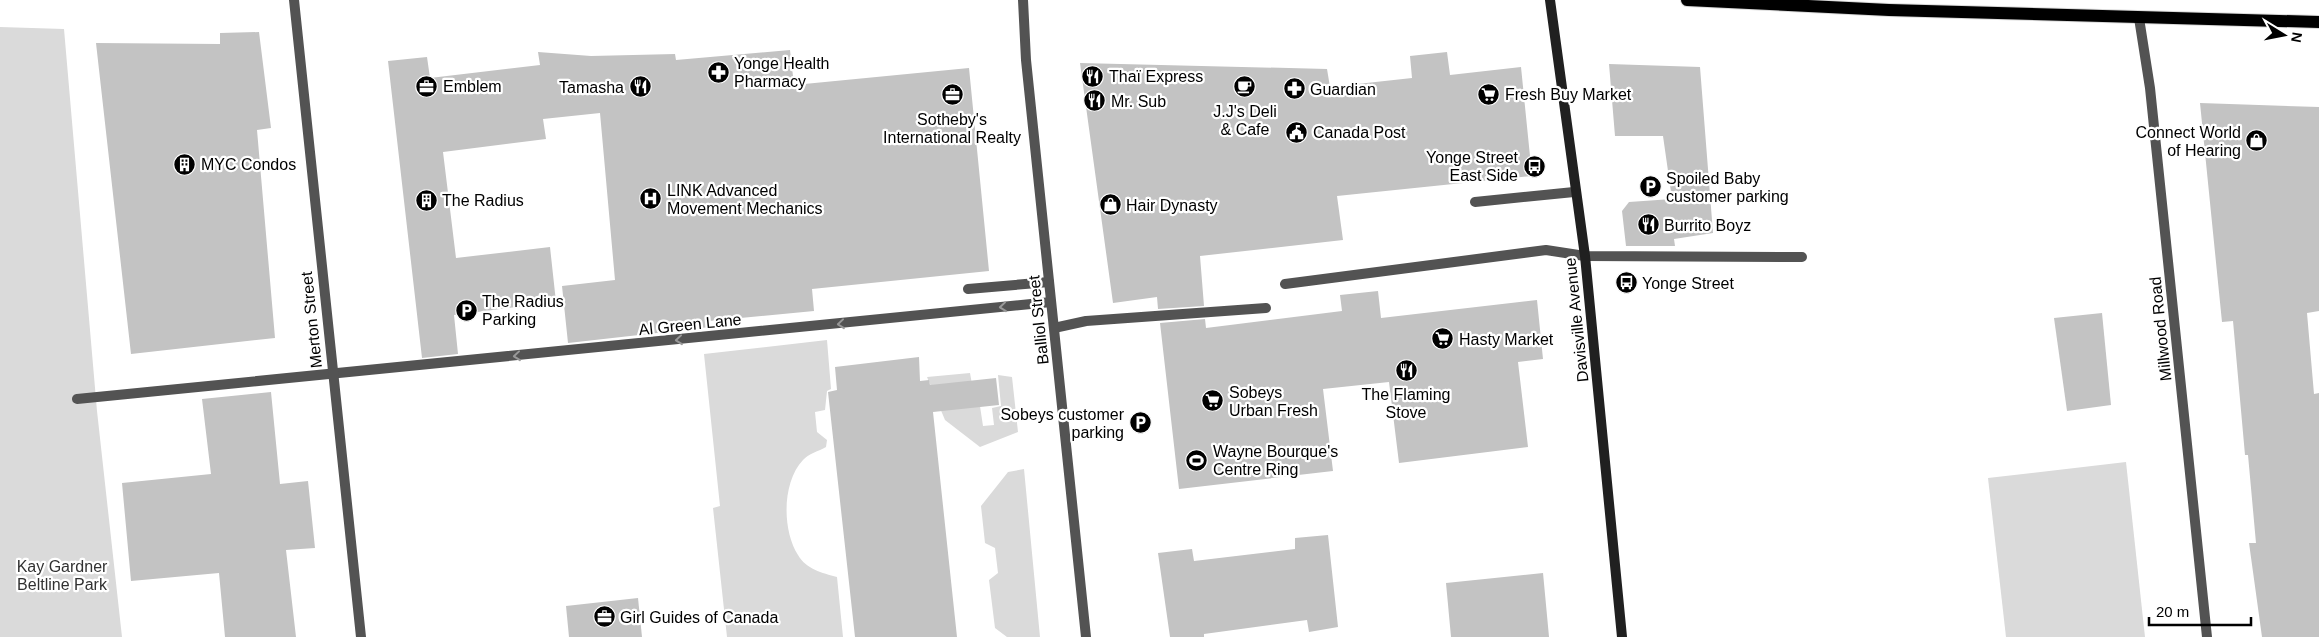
<svg xmlns="http://www.w3.org/2000/svg" width="2319" height="637" viewBox="0 0 2319 637" font-family="Arial,sans-serif">
	<style>
		.green { fill: #dadada }
		.building { fill: #c3c3c3 }
		.lines { fill: none; stroke-linecap: round; stroke-linejoin: round }
		.primary-casing { stroke: #dbdbdb; stroke-width: 14 }
		.lane { stroke: #535353; stroke-width: 10 }
		.street { stroke: #535353; stroke-width: 10 }
		.secondary { stroke: #202020; stroke-width: 10 }
		.primary { stroke: #000; stroke-width: 12 }
		.oneway { stroke: #989898 }
		.labels { text-anchor: middle; stroke-width: 4.5; stroke-linejoin: round; paint-order: stroke }
		.poi-label { font-size: 16px; fill: #000; stroke: #fff; text-anchor: start }
		.street-label { font-size: 16px; fill: #000; stroke: #fff }
		.park-label { font-size: 16px; fill: #313131; stroke: #fff }
	</style>
	<rect width="100%" height="100%" fill="#fff"/>
	<!-- green -->
	<g class="green">
		<polygon points="0,27 64,29 97,411 122,637 0,637"/>
		<path d="M827,340L831,389L827,391L825,410L815,412L817,432L827,440L826,447C819,451 808,454 803,460C782,482 782,530 798,555C806,569 822,573 837,577L843,637H727L713,508L720,506L704,354Z"/>
		<polygon points="970,373 973,390 978,393 983,426 994,425 992,408 1001,406 998,375 1012,377 1018,432 980,447 945,420 927,377"/>
		<polygon points="2126,462 2145,637 2006,637 1988,478"/>
		<polygon points="1024,469 1040,637 1007,637 995,628 989,580 998,573 995,548 985,543 981,506 1008,472"/>
	</g>
	<!-- building -->
	<g class="building">
		<polygon points="259,32 271,128 257,130 275,338 131,354 96,43 220,44 220,33"/>
		<polygon points="790,50 794,85 969,68 989,271 812,289 814,311 709,321 710,327 568,343 562,286 615,280 600,113 543,119 546,139 443,152 456,258 550,247 556,302 454,315 458,354 422,358 388,61 427,57 430,78 540,65 538,52 591,56 675,54 676,60"/>
		<polygon points="1447,52 1450,75 1521,67 1532,176 1337,196 1343,240 1200,256 1204,306 1158,309 1157,297 1113,303 1080,63 1327,69 1330,87 1412,78 1410,56"/>
		<polygon points="1609,64 1700,67 1713,233 1674,239 1675,246 1626,246 1622,211 1629,202 1672,199 1663,136 1615,136"/>
		<polygon points="2200,103 2319,107 2319,311 2307,313 2314,394 2319,393 2319,637 2262,637 2249,543 2256,543 2248,455 2245,455 2233,321 2222,322"/>
		<polygon points="1378,291 1381,318 1537,300 1543,359 1518,362 1528,447 1399,463 1389,382 1323,389 1333,471 1179,489 1160,323 1205,319 1206,328 1342,311 1340,295"/>
		<polygon points="2102,313 2111,405 2067,411 2054,318"/>
		<polygon points="919,357 920,381 929,380 930,385 996,378 999,405 933,412 957,637 855,637 828,392 837,390 835,367"/>
		<polygon points="271,392 280,484 308,481 315,548 286,550 296,637 225,637 219,573 131,581 122,483 211,474 202,399"/>
		<polygon points="1328,535 1338,627 1309,632 1307,620 1204,634 1204,637 1170,637 1158,553 1192,549 1194,561 1295,549 1295,538"/>
		<polygon points="1543,573 1549,637 1451,637 1446,583"/>
		<polygon points="638,598 642,637 569,637 566,606"/>
	</g>
	<g class="lines">
		<defs>
			<polyline id="primary" points="1687,0 1889,10 2319,22"/>
		</defs>
		<!-- primary casing -->
		<use href="#primary" class="primary-casing"/>
		<!-- lane -->
		<g class="lane">
			<polyline points="1475,202 1574,192"/>
			<polyline points="1285,284 1546,250 1585,256 1802,257"/>
			<polyline points="968,289 1049,282"/>
			<polyline points="1054,328 1086,321 1266,308"/>
			<polyline points="77,399 1051,302"/>
		</g>
		<!-- street -->
		<g class="street">
			<polyline points="294,0 361,637"/>
			<polyline points="1023,0 1026,60 1086,637"/>
			<polyline points="2139,18 2150,88 2207,637"/>
		</g>
		<!-- secondary -->
		<polyline class="secondary" points="1550,0 1585,256 1622,637"/>
		<!-- primary -->
		<use href="#primary" class="primary"/>
	</g>
	<!-- one-way arrows -->
	<defs><path id="oneway-chevron" d="M-2-3.5L2.5 0L-2 3.5" fill="none" stroke-width="1.6" stroke-linecap="round" stroke-linejoin="round" transform="scale(1.25)"/></defs>
	<g class="oneway">
		<use href="#oneway-chevron" transform="translate(1003 307) rotate(174)"/>
		<use href="#oneway-chevron" transform="translate(841 324) rotate(174)"/>
		<use href="#oneway-chevron" transform="translate(679 340) rotate(174)"/>
		<use href="#oneway-chevron" transform="translate(517 356) rotate(174)"/>
	</g>
	<!-- icons -->
	<defs>
		<symbol id="pharmacy-disc" viewBox="-11 -11 22 22"><circle r="9.5" fill="#000" stroke="#fff"/><path d="M-2-6h4v4h4v4h-4v4h-4v-4h-4v-4h4Z" fill="#fff"/></symbol>
		<symbol id="restaurant-disc" viewBox="-11 -11 22 22"><circle r="9.5" fill="#000" stroke="#fff"/><path d="M-5-6h1v4h1v-4h1v4h1v-4h1v5L-1.5 .5V6h-2V.5L-5-1ZM5-6V6H3V1.5H1.5Q1.5-4 5-6Z" fill="#fff"/></symbol>
		<symbol id="office-disc" viewBox="-11 -11 22 22"><circle r="9.5" fill="#000" stroke="#fff"/><path d="M-6-3h4V-5.5h4V-3h4V5H-6ZM-1-4.5V-3h2v-1.5ZM-6 0V1H6V0Z" fill="#fff"/></symbol>
		<symbol id="cafe-disc" viewBox="-11 -11 22 22"><circle r="9.5" fill="#000" stroke="#fff"/><path d="M-5.5-4.5H6V0H3Q3 3.5 0 3.5H-2.5Q-5.5 3.5-5.5 0ZM3-3.2v2h1.7v-2ZM-6 4.5H4V6H-6Z" fill="#fff"/></symbol>
		<symbol id="supermarket-disc" viewBox="-11 -11 22 22"><circle r="9.5" fill="#000" stroke="#fff"/><path d="M-6-5.5h2.5l.6 2H6L4.5 2H-2.5L-4.4-4H-6ZM-1.5 3.2a1.3 1.3 0 1 0 .1 0ZM3 3.2a1.3 1.3 0 1 0 .1 0Z" fill="#fff"/></symbol>
		<symbol id="civic-disc" viewBox="-11 -11 22 22"><circle r="9.5" fill="#000" stroke="#fff"/><path d="M-.6-6.5H3V-4.5H.6V-3L4-1V1h2V6H-6V1h2V-1L-.6-3ZM-1.2 2.5V6h2.4V2.5Z" fill="#fff"/></symbol>
		<symbol id="shop-disc" viewBox="-11 -11 22 22"><circle r="9.5" fill="#000" stroke="#fff"/><path d="M-5-2.5h2.3a2.7 3.5 0 0 1 5.4 0H5L5.5 6h-11ZM-1.5-2.5h3a1.5 2.3 0 0 0-3 0Z" fill="#fff"/></symbol>
		<symbol id="building-disc" viewBox="-11 -11 22 22"><circle r="9.5" fill="#000" stroke="#fff"/><path d="M-4-6H4V6H1V3H-1V6H-4ZM-2.5-4.3h1.7v1.8h-1.7ZM.8-4.3h1.7v1.8H.8ZM-2.5-1h1.7V.8h-1.7ZM.8-1h1.7V.8H.8Z" fill="#fff"/></symbol>
		<symbol id="bus-disc" viewBox="-11 -11 22 22"><circle r="9.5" fill="#000" stroke="#fff"/><path d="M-5-6H5V4H4V6H2V4H-2V6H-4V4H-5ZM-3.5-4V0h7V-4ZM-3.5 1.2v1.5H-2V1.2ZM2 1.2v1.5H3.5V1.2Z" fill="#fff"/></symbol>
		<symbol id="parking-disc" viewBox="-11 -11 22 22"><circle r="9.5" fill="#000" stroke="#fff"/><path d="M-3.5-5.5H1a3.5 3.5 0 0 1 0 7H-1V5.5H-3.5ZM-1-3.4V-.6H.8a1.4 1.4 0 0 0 0-2.8Z" fill="#fff"/></symbol>
		<symbol id="hospital-disc" viewBox="-11 -11 22 22"><circle r="9.5" fill="#000" stroke="#fff"/><path d="M-5-5h3v3.5h4V-5h3V5h-3V1.5h-4V5h-3Z" fill="#fff"/></symbol>
		<symbol id="stadium-disc" viewBox="-11 -11 22 22"><circle r="9.5" fill="#000" stroke="#fff"/><path d="M0-5a6.5 5 0 1 0 0 10a6.5 5 0 1 0 0-10ZM-3.5-1.8h7v3.6h-7Z" fill="#fff"/></symbol>
	</defs>
	<g fill-rule="evenodd">
		<use href="#pharmacy-disc" x="706" y="60" width="25" height="25"/>
		<use href="#restaurant-disc" x="1080" y="64" width="25" height="25"/>
		<use href="#office-disc" x="414" y="74" width="25" height="25"/>
		<use href="#restaurant-disc" x="628" y="74" width="25" height="25"/>
		<use href="#cafe-disc" x="1232" y="74" width="25" height="25"/>
		<use href="#pharmacy-disc" x="1282" y="76" width="25" height="25"/>
		<use href="#supermarket-disc" x="1476" y="82" width="25" height="25"/>
		<use href="#office-disc" x="940" y="82" width="25" height="25"/>
		<use href="#restaurant-disc" x="1082" y="88" width="25" height="25"/>
		<use href="#civic-disc" x="1284" y="120" width="25" height="25"/>
		<use href="#shop-disc" x="2244" y="128" width="25" height="25"/>
		<use href="#building-disc" x="172" y="152" width="25" height="25"/>
		<use href="#bus-disc" x="1522" y="154" width="25" height="25"/>
		<use href="#parking-disc" x="1638" y="174" width="25" height="25"/>
		<use href="#hospital-disc" x="638" y="186" width="25" height="25"/>
		<use href="#building-disc" x="414" y="188" width="25" height="25"/>
		<use href="#shop-disc" x="1098" y="192" width="25" height="25"/>
		<use href="#restaurant-disc" x="1636" y="212" width="25" height="25"/>
		<use href="#bus-disc" x="1614" y="270" width="25" height="25"/>
		<use href="#parking-disc" x="454" y="298" width="25" height="25"/>
		<use href="#supermarket-disc" x="1430" y="326" width="25" height="25"/>
		<use href="#restaurant-disc" x="1394" y="358" width="25" height="25"/>
		<use href="#supermarket-disc" x="1200" y="388" width="25" height="25"/>
		<use href="#parking-disc" x="1128" y="410" width="25" height="25"/>
		<use href="#stadium-disc" x="1184" y="448" width="25" height="25"/>
		<use href="#office-disc" x="592" y="604" width="25" height="25"/>
	</g>
	<g class="labels">
		<!-- poi labels -->
		<g class="poi-label">
			<text x="734" y="69">Yonge Health<tspan x="734" dy="18">Pharmacy</tspan></text>
			<text x="1109" y="82">Thaï Express</text>
			<text x="443" y="92">Emblem</text>
			<text x="624" y="93" text-anchor="end">Tamasha</text>
			<text x="1310" y="95">Guardian</text>
			<text x="1505" y="100">Fresh Buy Market</text>
			<text x="1111" y="107">Mr. Sub</text>
			<text x="1245" y="117" text-anchor="middle">J.J's Deli<tspan x="1245" dy="18">&amp; Cafe</tspan></text>
			<text x="952" y="125" text-anchor="middle">Sotheby's<tspan x="952" dy="18">International Realty</tspan></text>
			<text x="1313" y="138">Canada Post</text>
			<text x="2241" y="138" text-anchor="end">Connect World<tspan x="2241" dy="18">of Hearing</tspan></text>
			<text x="1518" y="163" text-anchor="end">Yonge Street<tspan x="1518" dy="18">East Side</tspan></text>
			<text x="201" y="170">MYC Condos</text>
			<text x="1666" y="184">Spoiled Baby<tspan x="1666" dy="18">customer parking</tspan></text>
			<text x="667" y="196">LINK Advanced<tspan x="667" dy="18">Movement Mechanics</tspan></text>
			<text x="442" y="206">The Radius</text>
			<text x="1126" y="211">Hair Dynasty</text>
			<text x="1664" y="231">Burrito Boyz</text>
			<text x="1642" y="289">Yonge Street</text>
			<text x="482" y="307">The Radius<tspan x="482" dy="18">Parking</tspan></text>
			<text x="1459" y="345">Hasty Market</text>
			<text x="1229" y="398">Sobeys<tspan x="1229" dy="18">Urban Fresh</tspan></text>
			<text x="1406" y="400" text-anchor="middle">The Flaming<tspan x="1406" dy="18">Stove</tspan></text>
			<text x="1124" y="420" text-anchor="end">Sobeys customer<tspan x="1124" dy="18">parking</tspan></text>
			<text x="1213" y="457">Wayne Bourque's<tspan x="1213" dy="18">Centre Ring</tspan></text>
			<text x="620" y="623">Girl Guides of Canada</text>
		</g>
		<!-- street labels -->
		<g class="street-label">
			<text transform="translate(311 320) rotate(-96)" y="6">Merton Street</text>
			<text transform="translate(1038 320) rotate(-96)" y="6">Balliol Street</text>
			<text transform="translate(1576 320) rotate(-96)" y="6">Davisville Avenue</text>
			<text transform="translate(690 324) rotate(-6)" y="6">Al Green Lane</text>
			<text transform="translate(2160 329) rotate(-96)" y="6">Millwood Road</text>
		</g>
		<!-- park labels -->
		<g class="park-label">
			<text x="62" y="572">Kay Gardner<tspan x="62" dy="18">Beltline Park</tspan></text>
		</g>
	</g>
	<!-- north arrow -->
	<g transform="translate(2284 35) rotate(100)" stroke="#ffffff" stroke-width="4" paint-order="stroke">
	<path d="M0-4L9 19L0 12L-9 19Z" fill="#000000"/>
	<text y="-8" font-size="14" font-weight="bold" text-anchor="middle" fill="#000000">N</text>
	</g>
	<!-- scale -->
	<path d="M2149 617v8h102v-8" fill="none" stroke="#000000" stroke-width="2.5"/>
	<text x="2156" y="617" font-size="15" fill="#000000" stroke="#ffffff" stroke-width="4" paint-order="stroke">20 m</text>
</svg>
